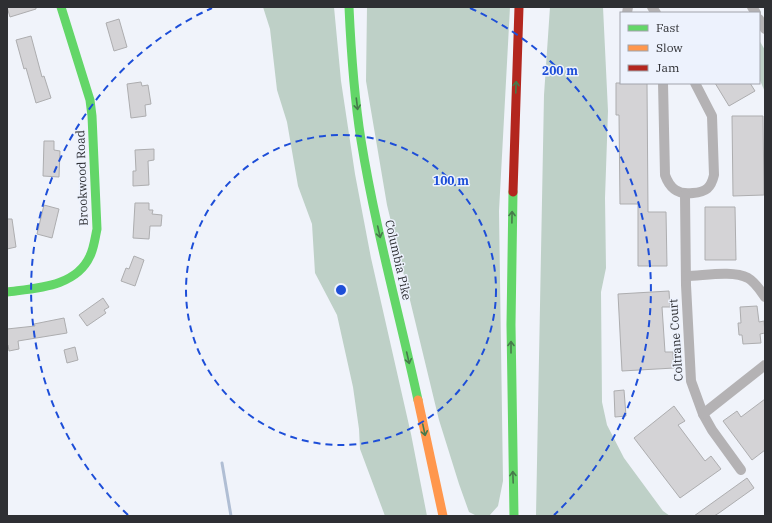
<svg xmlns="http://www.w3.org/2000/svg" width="772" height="523" viewBox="0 0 772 523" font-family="'IBM Plex Serif',serif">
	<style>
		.forest { fill: #bed0c7 }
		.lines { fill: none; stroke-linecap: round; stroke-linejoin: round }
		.stream { stroke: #b0bed4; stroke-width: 3 }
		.building { fill: #d4d3d6; stroke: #adadaf }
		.street { stroke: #b4b2b4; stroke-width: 10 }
		.fast { stroke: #63d668; stroke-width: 9 }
		.slow { stroke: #ff974d; stroke-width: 9 }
		.jam { stroke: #b3261e; stroke-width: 9 }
		.oneway { stroke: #467a4b }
		.ring { fill: none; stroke: #1d4ed8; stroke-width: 2; stroke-dasharray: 7 5 }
		.labels { text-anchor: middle; stroke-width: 3; stroke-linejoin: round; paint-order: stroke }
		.street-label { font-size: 12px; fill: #2e2f33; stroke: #edf2fd }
		.centre { fill: #1d4ed8; stroke: #edf2fd; stroke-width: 2 }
		.ring-label { font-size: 12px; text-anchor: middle; font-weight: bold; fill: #1d4ed8; stroke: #edf2fd; stroke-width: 3; stroke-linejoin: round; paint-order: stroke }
	</style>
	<rect width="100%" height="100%" fill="#f0f3fa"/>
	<!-- forest -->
	<g class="forest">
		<polygon points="263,7 334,7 341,81 355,174 371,258 411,434 427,516 385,516 360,449 359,429 353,387 337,315 315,273 312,224 298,186 287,122 277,90 270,29"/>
		<polygon points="367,7 510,7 499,211 503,481 498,506 489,516 477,516 469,512 459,484 439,420 387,205 366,81"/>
		<polygon points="550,7 603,7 608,111 605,198 606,268 601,292 602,402 607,425 624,458 663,511 670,516 536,516 544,95"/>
		<polygon points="759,40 765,50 765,92 759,78"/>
	</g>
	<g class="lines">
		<!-- stream -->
		<polyline class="stream" points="222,463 231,516"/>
	</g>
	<!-- building -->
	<g class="building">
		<polygon points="7,7 36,7 36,9 10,17"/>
		<polygon points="119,19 127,47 114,51 106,23"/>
		<polygon points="31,36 42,77 44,76 51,98 36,103 26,68 24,69 16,40"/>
		<polygon points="141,82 142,86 148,85 151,104 145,105 146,116 131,118 127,84"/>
		<polygon points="616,83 647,83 648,212 666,212 667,266 638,266 638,204 620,204 619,115 616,115"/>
		<polygon points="715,83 750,83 755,91 729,106"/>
		<polygon points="732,116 763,116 764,195 733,196"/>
		<polygon points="44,141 54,141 54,150 60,151 59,177 43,176"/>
		<polygon points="154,149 154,160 148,161 149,185 133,186 133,171 136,171 135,150"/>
		<polygon points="135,203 149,203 149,210 153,210 152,214 162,215 161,226 150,226 149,239 133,238"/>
		<polygon points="44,205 59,209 52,238 37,234"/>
		<polygon points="705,207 735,207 736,260 705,260"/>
		<polygon points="7,219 12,219 16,247 7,249"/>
		<polygon points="134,256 144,260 135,286 121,281 126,268 129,269"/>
		<polygon points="669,291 670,307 662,307 665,352 673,352 674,368 622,371 618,294"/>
		<polygon points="103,298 109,307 104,310 106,313 87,326 79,315"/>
		<polygon points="757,306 759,322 764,321 765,333 760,334 761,343 743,344 742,335 739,335 738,323 741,323 740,307"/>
		<polygon points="64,318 67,333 18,341 19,349 9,351 8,345 7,346 7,329 35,326 34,324"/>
		<polygon points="75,347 78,360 67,363 64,350"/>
		<polygon points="624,390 626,416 615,417 614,391"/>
		<polygon points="765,399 765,450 752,460 723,421 737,411 741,417"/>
		<polygon points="674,406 685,421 678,425 705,461 711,456 721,469 680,498 634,438"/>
		<polygon points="747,478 754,488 719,513 714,516 694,516"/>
	</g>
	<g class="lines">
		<!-- street -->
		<g class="street">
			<polyline points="652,7 656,13"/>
			<polyline points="752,7 756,13"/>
			<polyline points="627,13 628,7"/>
			<polyline points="759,19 765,29"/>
			<path d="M663,83L665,175C670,189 678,195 693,193C706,192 711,188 714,175L712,116L695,83"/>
			<polyline points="685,195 686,285 691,381 703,414 712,430 741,470"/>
			<path d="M686,276C703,276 732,270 748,278C755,282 760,290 765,297"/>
			<polyline points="703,414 765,365"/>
		</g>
		<!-- fast -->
		<g class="fast">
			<path d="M349,7C351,51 354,96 361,140C375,227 399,313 418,400"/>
			<polyline points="513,192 511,325 514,516"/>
			<path d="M7,292C37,288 76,287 90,256C94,248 95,238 97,229L92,116L90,100L61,7"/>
		</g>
		<!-- slow -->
		<polyline class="slow" points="418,400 443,516"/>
		<!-- jam -->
		<polyline class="jam" points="513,192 519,7"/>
	</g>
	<!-- one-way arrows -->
	<defs><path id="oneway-shaft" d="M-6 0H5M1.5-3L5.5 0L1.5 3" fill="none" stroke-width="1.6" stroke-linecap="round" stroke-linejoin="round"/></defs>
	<g class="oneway">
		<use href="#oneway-shaft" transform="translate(516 87) rotate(-88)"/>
		<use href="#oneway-shaft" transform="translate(357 104) rotate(83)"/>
		<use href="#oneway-shaft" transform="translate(512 217) rotate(-89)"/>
		<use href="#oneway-shaft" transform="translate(379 232) rotate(77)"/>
		<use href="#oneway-shaft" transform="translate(511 347) rotate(-90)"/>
		<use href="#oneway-shaft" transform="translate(408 358) rotate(77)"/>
		<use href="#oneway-shaft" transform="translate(424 430) rotate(78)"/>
		<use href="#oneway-shaft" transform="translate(513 477) rotate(-92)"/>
	</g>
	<!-- distance rings -->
	<g class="ring">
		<circle cx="341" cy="290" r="155"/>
		<path d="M128 515A310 310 0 0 1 212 8M470 8A310 310 0 0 1 554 515"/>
	</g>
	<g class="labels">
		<!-- street labels -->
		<g class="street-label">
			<text transform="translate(82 178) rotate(-92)" y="4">Brookwood Road</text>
			<text transform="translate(398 260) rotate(77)" y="4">Columbia Pike</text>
			<text transform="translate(676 340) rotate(-94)" y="4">Coltrane Court</text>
		</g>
	</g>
	<circle cx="341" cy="290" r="6" class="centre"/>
	<g class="ring-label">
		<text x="560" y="75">200 m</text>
		<text x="451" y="185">100 m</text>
	</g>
	<!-- border -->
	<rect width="772" height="523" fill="none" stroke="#2e2f33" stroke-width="16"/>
	<!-- legend -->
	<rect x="620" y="12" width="140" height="72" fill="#edf2fd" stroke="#a1a4ac"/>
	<rect x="628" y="25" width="20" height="6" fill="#63d668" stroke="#a1a4ac"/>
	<text x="656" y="32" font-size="12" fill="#2e2f33">Fast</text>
	<rect x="628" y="45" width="20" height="6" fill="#ff974d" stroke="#a1a4ac"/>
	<text x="656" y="52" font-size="12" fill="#2e2f33">Slow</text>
	<rect x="628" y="65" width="20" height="6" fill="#b3261e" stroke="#a1a4ac"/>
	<text x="656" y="72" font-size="12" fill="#2e2f33">Jam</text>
</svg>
